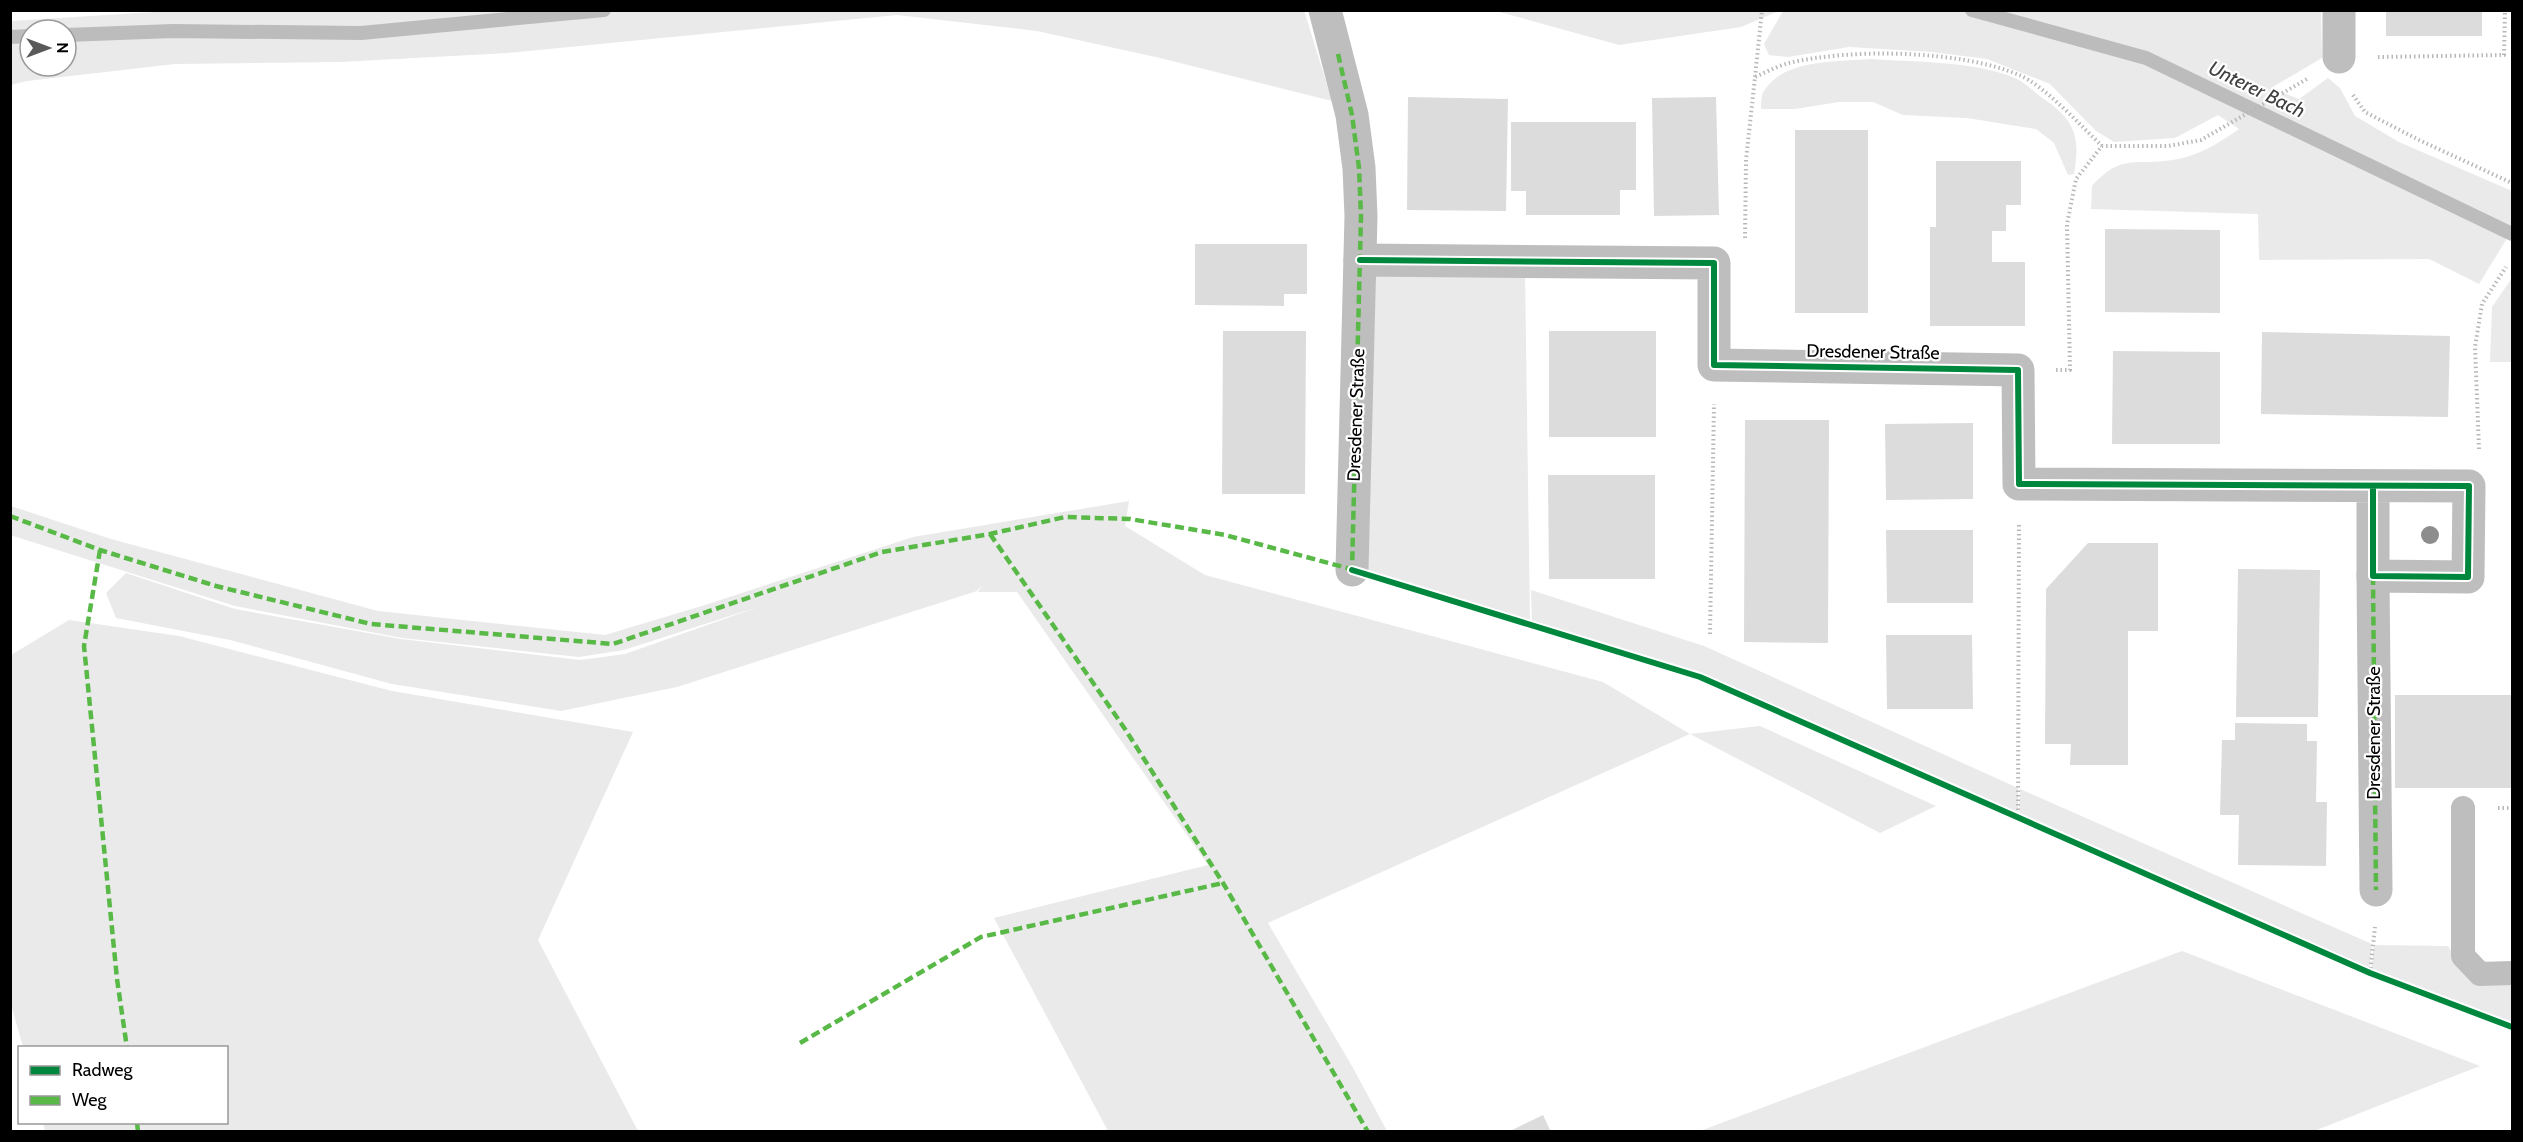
<svg xmlns="http://www.w3.org/2000/svg" width="2523" height="1142" viewBox="0 0 2523 1142" font-family="Cabin,sans-serif">
	<style>
		.green { fill: #eaeaea; fill-rule: evenodd }
		.lines { fill: none; stroke-linecap: round; stroke-linejoin: round }
		.stream { stroke: #bcbcbc; stroke-width: 14 }
		.building { fill: #dcdcdc }
		.path { stroke: #b8b8b8; stroke-width: 4; stroke-dasharray: 1.5 3; stroke-linecap: butt }
		.service { stroke: #bebebe; stroke-width: 24 }
		.minor { stroke: #bebebe; stroke-width: 33 }
		.quiet { stroke: #58b947; stroke-width: 4.5; stroke-dasharray: 9 4.5; stroke-linecap: butt }
		.cycleway-casing { stroke: #fff; stroke-width: 10 }
		.cycleway { stroke: #00873e; stroke-width: 6 }
		.tree { fill: #8d8d8d }
		.labels { text-anchor: middle; stroke-width: 4.5; stroke-linejoin: round; paint-order: stroke }
		.street-label { font-size: 18px; fill: #000; stroke: #fff }
		.water-label { font-size: 20px; font-style: italic; fill: #404040; stroke: #fff }
	</style>
	<rect width="100%" height="100%" fill="#fff"/>
	<!-- green -->
	<g class="green">
		<path d="M1304,10L1332,101L1160,58L1037,31L897,15L508,53L340,62L175,64L27,81L11,85V21L170,11ZM30,30H66V66H30Z"/>
		<polygon points="1496,11 1779,11 1741,27 1619,45"/>
		<path d="M1783,11H2321L2322,58L2271,88L2299,99L2328,78L2340,88L2355,116L2399,142L2512,191V230L2479,284L2429,259L2259,260L2258,214L2091,209L2092,186C2122,153 2133,166 2172,160C2197,157 2219,143 2239,129L2218,115L2175,138L2114,142L2096,131L2050,84L1987,59L1932,52L1849,47L1788,57L1769,55L1764,44Z"/>
		<path d="M1869,59C1912,62 1976,61 2015,78C2024,82 2033,91 2041,97C2074,119 2081,135 2074,174L2068,175L2054,143L2036,129L1967,118L1903,115L1873,102H1839L1795,109H1761C1761,104 1761,95 1764,91C1783,59 1837,62 1869,59Z"/>
		<polygon points="1371,271 1525,272 1530,623 1363,572"/>
		<polygon points="2512,278 2512,362 2490,362 2492,307"/>
		<polygon points="1129,501 1125,526 1205,575 1603,682 1690,734 1760,726 1936,806 1880,833 1690,734 1268,923 1352,1066 1387,1131 1108,1131 994,918 1208,865 1017,592 978,592 982,585 977,591 677,687 561,711 392,684 230,640 116,618 106,593 126,573 235,609 401,639 580,660 625,654 761,606 624,650 579,657 402,638 235,606 10,535 11,506 111,539 378,611 605,635 705,605 913,537"/>
		<polygon points="1531,590 1704,646 2018,788 2018,817 1700,676 1532,624"/>
		<polygon points="69,620 179,636 392,691 633,732 538,940 638,1131 45,1131 43,1123 226,1122 226,1048 23,1047 10,1001 11,655"/>
		<polygon points="2020,789 2372,944 2369,971 2019,818"/>
		<polygon points="2374,945 2448,946 2456,959 2512,980 2512,1025 2371,972"/>
		<polygon points="2182,951 2480,1066 2314,1131 1700,1131"/>
	</g>
	<g class="lines">
		<!-- stream -->
		<g class="stream">
			<polyline points="1972,10 2146,58 2512,234"/>
			<polyline points="66,35 173,31 361,33 604,10"/>
			<polyline points="10,37 30,36"/>
		</g>
	</g>
	<!-- building -->
	<g class="building">
		<rect x="2386" y="10" width="96" height="26"/>
		<polygon points="1408,97 1508,99 1506,211 1407,210"/>
		<polygon points="1716,97 1719,215 1654,216 1652,98"/>
		<polygon points="1511,122 1636,122 1636,190 1620,190 1620,215 1526,215 1526,191 1511,191"/>
		<rect x="1795" y="130" width="73" height="183"/>
		<polygon points="1936,161 2021,161 2021,205 2006,205 2006,231 1992,231 1992,262 2025,262 2025,326 1930,326 1930,227 1936,227"/>
		<polygon points="2105,229 2220,230 2220,313 2105,312"/>
		<polygon points="1195,244 1307,244 1307,294 1284,294 1284,306 1195,305"/>
		<polygon points="1223,331 1306,331 1305,494 1222,494"/>
		<rect x="1549" y="331" width="107" height="106"/>
		<polygon points="2262,332 2450,336 2448,417 2261,414"/>
		<polygon points="2113,351 2220,352 2220,444 2112,444"/>
		<polygon points="1745,420 1829,420 1828,643 1744,642"/>
		<polygon points="1973,423 1973,499 1886,500 1885,424"/>
		<polygon points="1548,475 1655,475 1655,579 1549,579"/>
		<polygon points="1886,530 1973,530 1973,603 1887,603"/>
		<polygon points="2088,543 2158,543 2158,631 2128,631 2128,765 2070,765 2071,744 2045,744 2046,589"/>
		<polygon points="2238,569 2320,570 2318,717 2236,717"/>
		<polygon points="1886,635 1972,635 1973,709 1887,709"/>
		<rect x="2395" y="695" width="117" height="93"/>
		<polygon points="2235,723 2307,724 2307,741 2317,741 2316,802 2327,802 2326,866 2238,865 2239,815 2220,815 2222,740 2235,740"/>
		<polygon points="1543,1115 1551,1132 1508,1132"/>
	</g>
	<g class="lines">
		<!-- path -->
		<g class="path">
			<polyline points="2378,57 2504,55 2505,10"/>
			<polyline points="1755,77 1762,10"/>
			<polyline points="2353,95 2365,112 2419,140 2512,183"/>
			<path d="M1745,238L1746,160L1755,77C1766,72 1778,66 1789,63C1851,48 1961,50 2019,75C2044,85 2082,127 2102,146"/>
			<polyline points="2056,370 2070,370 2067,224 2076,179 2102,146 2168,146 2201,140 2307,79"/>
			<polyline points="2479,449 2475,347 2482,304 2506,267"/>
			<polyline points="1710,634 1714,404"/>
			<polyline points="2498,808 2512,808"/>
			<polyline points="2018,819 2019,524"/>
			<polyline points="2370,973 2375,927"/>
		</g>
		<!-- service -->
		<polyline class="service" points="2463,808 2463,956 2480,974 2512,973"/>
		<!-- minor -->
		<g class="minor">
			<polyline points="1325,10 1352,115 1359,168 1361,216 1352,570"/>
			<polyline points="2339,10 2339,57"/>
			<polyline points="1360,260 1714,263 1714,365 2018,370 2019,484 2469,486 2468,577 2373,576 2373,486"/>
			<polyline points="2373,576 2376,890"/>
		</g>
		<!-- quiet -->
		<g class="quiet">
			<polyline points="1338,54 1352,115 1359,168 1361,216 1352,570"/>
			<polyline points="10,516 100,550 216,586 371,624 613,644 882,552 990,534 1065,517 1130,519 1225,535 1358,571"/>
			<polyline points="990,534 1125,729 1223,883 1368,1132"/>
			<polyline points="100,550 84,646 117,979 127,1048"/>
			<polyline points="2373,576 2376,890"/>
			<polyline points="800,1043 981,937 1223,883"/>
			<polyline points="137,1122 138,1132"/>
		</g>
		<defs>
			<g id="cycleway">
				<polyline points="1360,260 1714,263 1714,365 2018,370 2019,484 2469,486 2468,577 2373,576 2373,486"/>
				<polyline points="1352,570 1700,677 2370,973 2512,1027"/>
			</g>
		</defs>
		<!-- cycleway casing -->
		<use href="#cycleway" class="cycleway-casing"/>
		<!-- cycleway -->
		<use href="#cycleway" class="cycleway"/>
	</g>
	<!-- trees -->
	<circle class="tree" cx="2430" cy="535" r="9"/>
	<g class="labels">
		<!-- street labels -->
		<g class="street-label">
			<text transform="translate(1873 352) rotate(1)" y="6">Dresdener Straße</text>
			<text transform="translate(1356 415) rotate(-88)" y="6">Dresdener Straße</text>
			<text transform="translate(2374 733) rotate(-90)" y="6">Dresdener Straße</text>
		</g>
		<!-- water labels -->
		<g class="water-label">
			<text transform="translate(2257 89) rotate(26)" y="7">Unterer Bach</text>
		</g>
	</g>
	<!-- border -->
	<rect width="2523" height="1142" fill="none" stroke="#000000" stroke-width="24"/>
	<!-- legend -->
	<rect x="18" y="1046" width="210" height="78" fill="#ffffff" stroke="#999999" stroke-width="1.5"/>
	<rect x="30" y="1066" width="30" height="9" fill="#00873e" stroke="#999999" stroke-width="1.5"/>
	<text x="72" y="1076" font-size="18" fill="#000000">Radweg</text>
	<rect x="30" y="1096" width="30" height="9" fill="#58b947" stroke="#999999" stroke-width="1.5"/>
	<text x="72" y="1106" font-size="18" fill="#000000">Weg</text>
	<!-- north arrow -->
	<g transform="translate(48 48) rotate(90)"><circle r="28" fill="#ffffff" stroke="#999999" stroke-width="1.5"/>
	<path d="M0-4.5L10 22L0 15L-10 22Z" fill="#595959"/>
	<text y="-9" font-size="16" font-weight="bold" text-anchor="middle" fill="#000000">N</text>
	</g>
</svg>
